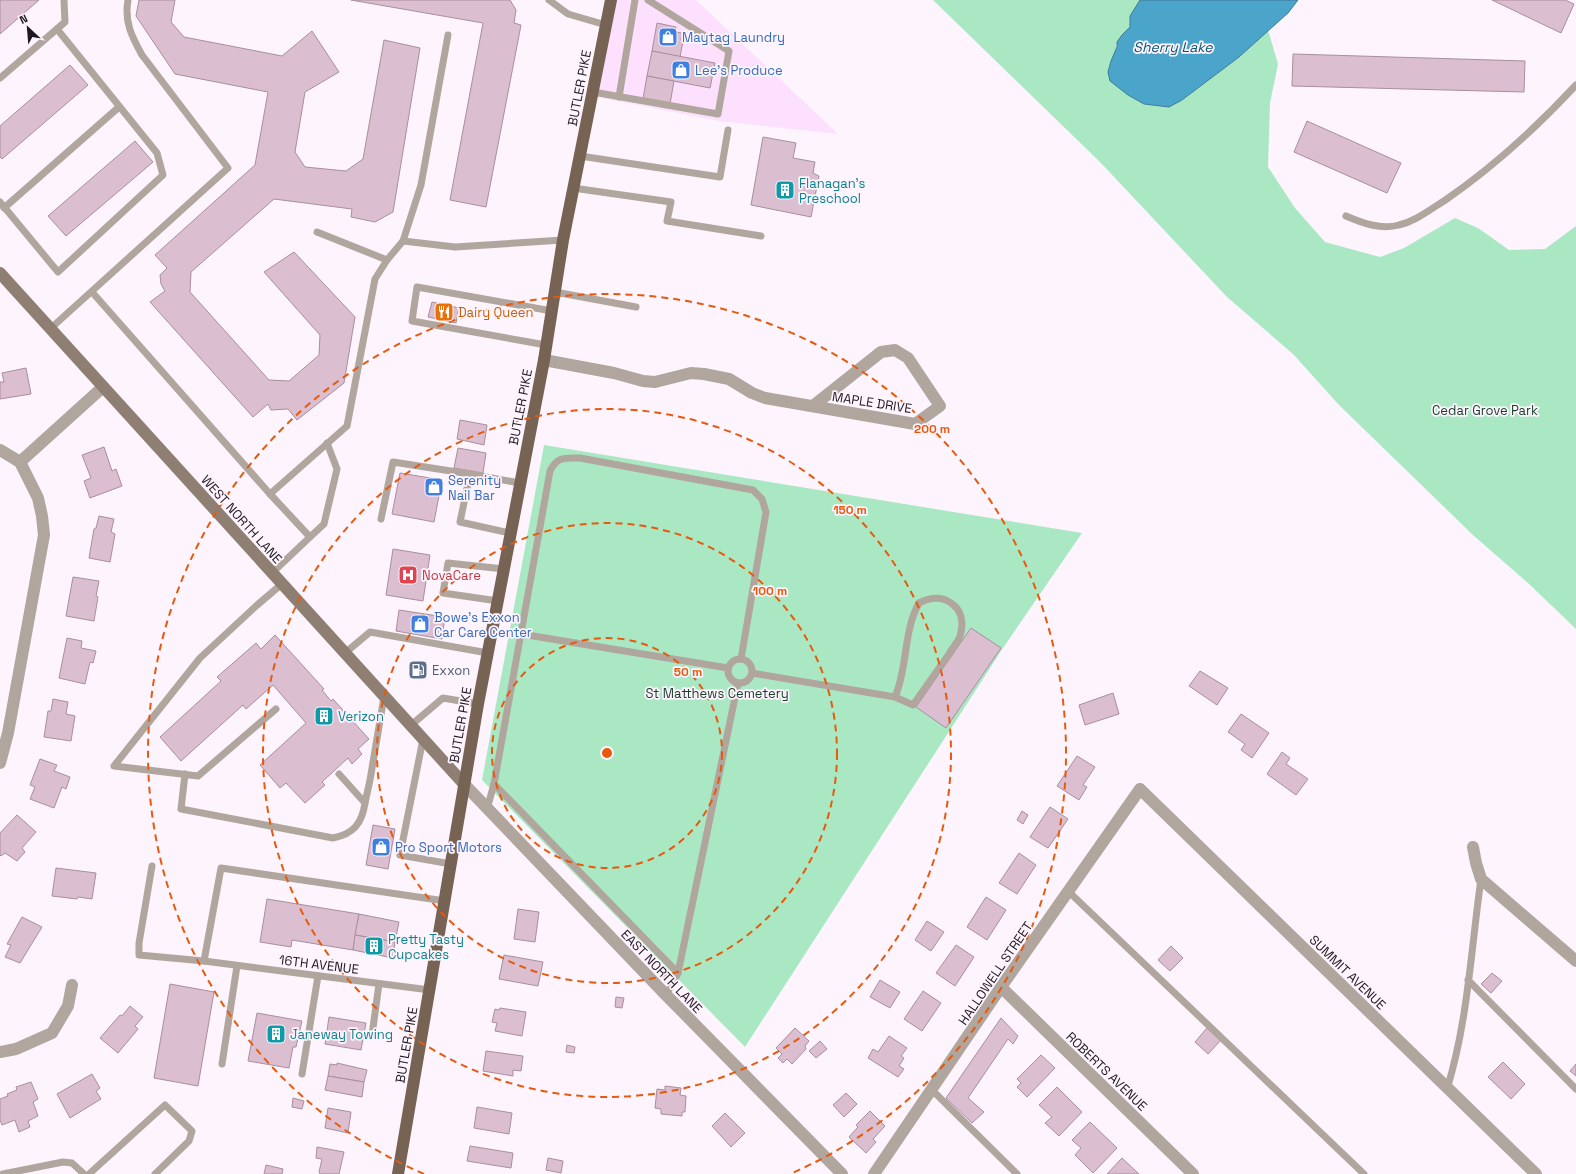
<svg xmlns="http://www.w3.org/2000/svg" width="1576" height="1174" viewBox="0 0 1576 1174" font-family="'Space Grotesk',sans-serif">
	<style>
		.built { fill: #fce0fe }
		.green { fill: #aae8c4 }
		.water { fill: #4ba5ca; stroke: #3e7b97 }
		.building { fill: #dbbecf; stroke: #a98e9e }
		.lines { fill: none; stroke-linecap: round; stroke-linejoin: round }
		.service { stroke: #b1a69d; stroke-width: 7 }
		.minor { stroke: #b1a69d; stroke-width: 12 }
		.tertiary { stroke: #b1a69d; stroke-width: 12 }
		.secondary { stroke: #8e7f72; stroke-width: 12 }
		.primary { stroke: #766354; stroke-width: 12 }
		.ring { fill: none; stroke: #e8590c; stroke-width: 2; stroke-dasharray: 7 5 }
		.labels { text-anchor: middle; stroke-width: 3.5; stroke-linejoin: round; paint-order: stroke }
		.shop-label { font-size: 13px; fill: #366cbe; stroke: #fdf4fd; text-anchor: start }
		.street-label { font-size: 13px; fill: #1f1820; stroke: #fdf4fd }
		.culture-label { font-size: 13px; fill: #0d838f; stroke: #fdf4fd; text-anchor: start }
		.food-label { font-size: 13px; fill: #c56008; stroke: #fdf4fd; text-anchor: start }
		.park-label { font-size: 13px; fill: #193c2a; stroke: #fdf4fd }
		.health-label { font-size: 13px; fill: #be3a42; stroke: #fdf4fd; text-anchor: start }
		.service-label { font-size: 13px; fill: #4e5e75; stroke: #fdf4fd; text-anchor: start }
		.water-label { font-size: 14px; font-style: italic; fill: #0a556f; stroke: #fdf4fd }
		.centre { fill: #e8590c; stroke: #fdf4fd; stroke-width: 2 }
		.ring-label { font-size: 12px; text-anchor: middle; font-weight: bold; fill: #e8590c; stroke: #fdf4fd; stroke-width: 3.5; stroke-linejoin: round; paint-order: stroke }
	</style>
	<rect width="100%" height="100%" fill="#fdf4fd"/>
	<!-- built -->
	<polygon class="built" points="611,0 696,0 838,134 719,121 592,96"/>
	<!-- green -->
	<g class="green">
		<polygon points="933,0 1140,0 1130,27 1122,35 1117,42 1110,81 1144,104 1169,107 1182,100 1239,57 1268,30 1278,64 1270,103 1268,167 1295,208 1325,242 1380,257 1404,248 1455,218 1478,228 1509,250 1545,249 1576,226 1576,629 1528,583 1474,536 1339,405 1293,354 1227,297 1100,162"/>
		<polygon points="544,445 1082,533 1003,648 745,1047 482,780"/>
	</g>
	<!-- water -->
	<polygon class="water" points="1140,0 1298,0 1288,13 1239,57 1182,100 1169,107 1144,104 1128,95 1110,81 1108,72 1111,61 1117,47 1117,42 1122,35 1130,27 1130,16"/>
	<!-- building -->
	<g class="building">
		<polygon points="0,0 39,0 0,34"/>
		<polygon points="139,0 175,0 171,22 184,37 282,56 312,31 339,72 305,92 295,152 305,167 346,171 363,159 384,40 420,48 393,212 375,222 351,217 352,209 274,199 191,272 190,292 269,380 289,381 319,355 320,335 264,272 294,252 355,317 344,383 297,420 288,409 271,410 268,404 253,417 150,302 165,291 161,284 160,275 167,268 155,255 255,165 268,92 175,74 136,16"/>
		<polygon points="351,0 510,0 516,10 514,23 521,25 486,207 450,200 483,23"/>
		<polygon points="1492,0 1565,0 1574,4 1561,33"/>
		<polygon points="657,23 676,27 675,32 682,33 681,40 683,41 680,57 652,51"/>
		<polygon points="652,51 715,63 710,88 647,76"/>
		<polygon points="1293,54 1525,61 1524,92 1292,86"/>
		<polygon points="70,65 88,85 2,159 0,157 0,126"/>
		<polygon points="647,76 674,81 670,104 643,99"/>
		<polygon points="1307,121 1401,163 1387,193 1294,152"/>
		<polygon points="763,137 796,143 793,158 815,162 813,173 819,176 811,217 751,205"/>
		<polygon points="135,141 153,162 66,236 48,216"/>
		<polygon points="432,302 459,308 456,323 428,317"/>
		<polygon points="26,368 31,394 0,399 0,382 4,382 2,373"/>
		<polygon points="460,420 487,425 484,445 457,439"/>
		<polygon points="104,447 112,471 116,469 122,486 90,498 84,481 91,478 82,455"/>
		<polygon points="458,448 486,453 483,473 454,468"/>
		<polygon points="400,473 442,480 434,522 392,514"/>
		<polygon points="99,516 114,519 111,532 115,534 110,562 89,558 94,529 96,528"/>
		<polygon points="393,549 430,555 423,601 386,595"/>
		<polygon points="73,577 99,581 96,596 98,597 94,621 66,616"/>
		<polygon points="399,610 445,617 442,639 396,631"/>
		<polygon points="971,628 1001,648 946,728 916,707"/>
		<polygon points="275,635 324,689 322,690 331,701 333,699 369,739 358,749 362,754 352,764 348,758 322,782 325,785 305,803 286,783 280,788 260,765 306,723 273,685 246,709 243,705 181,761 160,737 221,681 217,677 256,643 261,649"/>
		<polygon points="67,638 82,641 81,648 96,651 93,663 90,662 85,684 59,678"/>
		<polygon points="1200,671 1228,688 1217,705 1189,686"/>
		<polygon points="1113,693 1119,714 1085,725 1079,705"/>
		<polygon points="53,699 68,702 66,714 75,716 71,741 44,737 48,711 51,711"/>
		<polygon points="1241,714 1269,733 1252,758 1241,750 1245,744 1228,732"/>
		<polygon points="1282,752 1290,758 1286,764 1308,779 1296,795 1267,774"/>
		<polygon points="1077,756 1095,767 1083,785 1087,787 1079,800 1057,786"/>
		<polygon points="40,759 57,765 54,771 70,777 66,789 62,787 54,808 30,799 35,787 30,785"/>
		<polygon points="1050,807 1068,819 1048,848 1030,837"/>
		<polygon points="1022,811 1028,815 1023,824 1017,820"/>
		<polygon points="17,815 36,832 22,848 25,852 17,861 5,853 1,856 0,855 0,833"/>
		<polygon points="373,825 395,829 388,869 366,865"/>
		<polygon points="1019,853 1036,865 1017,894 999,883"/>
		<polygon points="56,868 96,873 92,899 78,897 77,899 52,896"/>
		<polygon points="986,897 1006,910 987,940 967,927"/>
		<polygon points="267,899 359,914 353,950 292,940 291,947 260,942"/>
		<polygon points="518,909 539,912 535,942 514,939"/>
		<polygon points="359,914 399,922 395,942 355,935"/>
		<polygon points="22,917 42,927 20,963 5,957 11,945 7,944"/>
		<polygon points="927,921 944,932 931,951 915,940"/>
		<polygon points="355,935 395,942 393,958 353,950"/>
		<polygon points="956,945 974,957 955,986 936,973"/>
		<polygon points="1171,946 1183,958 1170,971 1158,960"/>
		<polygon points="504,955 543,962 538,986 499,979"/>
		<polygon points="1492,973 1502,981 1491,993 1481,984"/>
		<polygon points="880,980 900,992 890,1008 870,997"/>
		<polygon points="170,984 214,992 198,1086 154,1078"/>
		<polygon points="923,991 941,1003 922,1031 904,1019"/>
		<polygon points="616,997 624,998 622,1008 615,1007"/>
		<polygon points="130,1006 143,1017 135,1026 138,1029 118,1053 100,1038 120,1015 122,1016"/>
		<polygon points="500,1008 526,1012 522,1036 495,1031 497,1023 492,1022 495,1009 499,1010"/>
		<polygon points="257,1013 302,1021 296,1047 293,1047 289,1068 248,1061"/>
		<polygon points="329,1017 366,1023 361,1050 325,1044"/>
		<polygon points="1001,1018 1018,1036 1013,1044 1008,1039 968,1098 984,1112 972,1123 946,1098"/>
		<polygon points="795,1028 809,1041 805,1046 806,1049 792,1064 787,1059 783,1063 778,1058 782,1054 776,1048"/>
		<polygon points="1207,1028 1221,1040 1208,1054 1195,1042"/>
		<polygon points="889,1036 907,1048 901,1056 904,1058 899,1066 904,1069 898,1077 868,1058 873,1049 878,1052"/>
		<polygon points="820,1041 827,1049 816,1058 809,1051"/>
		<polygon points="567,1045 575,1047 574,1053 566,1052"/>
		<polygon points="486,1051 523,1056 521,1071 513,1070 513,1076 483,1071"/>
		<polygon points="1041,1055 1055,1068 1027,1097 1017,1087 1021,1083 1017,1079"/>
		<polygon points="1503,1062 1525,1084 1511,1099 1488,1077"/>
		<polygon points="337,1063 367,1070 364,1082 328,1076 330,1064 337,1065"/>
		<polygon points="1576,1064 1576,1076 1570,1071"/>
		<polygon points="92,1074 100,1088 96,1091 101,1099 70,1118 57,1094"/>
		<polygon points="328,1076 364,1082 362,1097 325,1090"/>
		<polygon points="31,1082 38,1099 33,1102 38,1116 28,1121 30,1127 19,1132 15,1120 2,1125 0,1120 0,1099 8,1096 7,1094 17,1090 16,1087"/>
		<polygon points="665,1086 681,1088 680,1095 686,1096 685,1112 682,1112 682,1116 661,1114 661,1109 655,1108 657,1089 665,1090"/>
		<polygon points="1057,1087 1082,1112 1059,1136 1045,1123 1052,1117 1039,1105"/>
		<polygon points="846,1093 857,1104 844,1117 833,1105"/>
		<polygon points="293,1098 304,1101 302,1109 292,1107"/>
		<polygon points="477,1107 512,1113 509,1134 474,1128"/>
		<polygon points="328,1108 351,1112 348,1133 325,1128"/>
		<polygon points="870,1111 885,1126 873,1139 876,1142 866,1153 849,1137 858,1127 856,1125"/>
		<polygon points="725,1113 745,1133 731,1147 712,1126"/>
		<polygon points="1090,1122 1117,1148 1093,1173 1075,1155 1081,1148 1072,1140"/>
		<polygon points="470,1146 513,1153 511,1168 467,1161"/>
		<polygon points="317,1147 344,1152 339,1174 320,1174 319,1172 322,1159 316,1158"/>
		<polygon points="548,1158 563,1161 561,1173 546,1170"/>
		<polygon points="1122,1158 1139,1174 1107,1174"/>
		<polygon points="266,1165 283,1169 282,1174 264,1174"/>
	</g>
	<g class="lines">
		<!-- service -->
		<g class="service">
			<polyline points="549,0 568,14 606,25"/>
			<polyline points="0,78 65,22 64,0"/>
			<polyline points="593,92 718,114 729,51 648,0"/>
			<polyline points="619,97 635,0"/>
			<polyline points="580,156 720,177 728,130"/>
			<polyline points="573,188 671,202 667,221 761,236"/>
			<polyline points="0,202 58,272 163,175 157,153 57,29"/>
			<polyline points="4,208 119,107"/>
			<path d="M1346,216C1362,223 1381,230 1399,225C1416,221 1429,210 1444,201C1492,168 1536,128 1576,85"/>
			<polyline points="317,232 387,260"/>
			<polyline points="403,241 421,185 448,35"/>
			<polyline points="92,292 270,494 347,426 375,279 387,260 403,241 455,247 563,240"/>
			<polyline points="555,292 636,307"/>
			<path d="M50,329L228,168L142,55C132,37 124,22 128,0"/>
			<polyline points="546,345 412,321 417,287 552,311"/>
			<polyline points="470,474 460,522 510,533"/>
			<polyline points="270,494 310,537 324,524 337,469 327,443"/>
			<polyline points="381,519 393,462 470,474 520,483"/>
			<polyline points="272,573 310,537"/>
			<polyline points="498,601 443,593 448,563 504,569"/>
			<polyline points="521,634 728,668"/>
			<polyline points="345,653 370,632 488,653"/>
			<circle cx="740" cy="671" r="12"/>
			<path d="M752,673L895,697L913,705C925,688 937,671 949,654C952,648 958,642 960,636C964,623 962,610 951,603C941,596 929,598 919,603C903,632 908,667 895,697"/>
			<polyline points="276,709 198,776 114,766 200,658 256,606 283,583"/>
			<polyline points="410,726 443,698 478,704"/>
			<polyline points="423,739 400,855 451,864"/>
			<path d="M185,774L181,809L333,838C353,834 362,824 365,803L339,774"/>
			<polyline points="494,784 678,973"/>
			<polyline points="365,803 370,780 384,697"/>
			<path d="M487,809L494,784L550,471C557,456 565,458 580,458L753,490L762,499L766,512L741,659"/>
			<polyline points="152,866 139,943 139,955 204,961 430,990"/>
			<polyline points="1068,891 1364,1174"/>
			<polyline points="204,961 221,868 445,901"/>
			<polyline points="1468,980 1576,1089"/>
			<polyline points="666,995 678,973 738,683"/>
			<polyline points="372,1035 379,984"/>
			<polyline points="222,1064 237,966"/>
			<polyline points="302,1074 318,976"/>
			<path d="M1447,1089C1468,1021 1471,949 1481,879"/>
			<polyline points="932,1090 1017,1174"/>
			<polyline points="3,1174 63,1162 72,1163 84,1174"/>
			<polyline points="89,1174 165,1105 192,1131 189,1141 155,1174"/>
		</g>
		<!-- minor -->
		<g class="minor">
			<polyline points="544,360 614,373 643,381 655,382 691,373 704,374 729,379 752,393 765,398 915,424 940,406 908,358 895,350 881,352 813,406"/>
			<polyline points="0,450 20,462 38,498 42,516 44,535 8,733 0,763"/>
			<polyline points="20,462 103,387"/>
			<polyline points="1473,847 1476,863 1481,879 1576,961"/>
			<polyline points="1001,987 1193,1174"/>
			<polyline points="0,1052 16,1049 52,1033 68,1006 72,985"/>
			<polyline points="874,1174 1001,987 1140,789 1536,1174"/>
		</g>
		<!-- tertiary -->
		<polyline class="tertiary" points="464,784 666,995 842,1174"/>
		<!-- secondary -->
		<polyline class="secondary" points="0,273 464,784"/>
		<!-- primary -->
		<polyline class="primary" points="398,1174 478,704 544,360 563,240 611,0"/>
	</g>
	<!-- distance rings -->
	<g class="ring">
		<circle cx="607" cy="753" r="115"/>
		<circle cx="607" cy="753" r="230"/>
		<circle cx="607" cy="753" r="344"/>
		<path d="M424 1174A459 459 0 1 1 790 1174"/>
	</g>
	<!-- icons -->
	<defs>
		<symbol id="shop-square" viewBox="-11 -11 22 22"><rect x="-9" y="-9" width="18" height="18" rx="4" fill="#3f7fe0" stroke="#fdf4fd"/><path d="M-5-2.5h2.3a2.7 3.5 0 0 1 5.4 0H5L5.5 6h-11ZM-1.5-2.5h3a1.5 2.3 0 0 0-3 0Z" fill="#fff"/></symbol>
		<symbol id="building-square" viewBox="-11 -11 22 22"><rect x="-9" y="-9" width="18" height="18" rx="4" fill="#0f9aa8" stroke="#fdf4fd"/><path d="M-4-6H4V6H1V3H-1V6H-4ZM-2.5-4.3h1.7v1.8h-1.7ZM.8-4.3h1.7v1.8H.8ZM-2.5-1h1.7V.8h-1.7ZM.8-1h1.7V.8H.8Z" fill="#fff"/></symbol>
		<symbol id="restaurant-square" viewBox="-11 -11 22 22"><rect x="-9" y="-9" width="18" height="18" rx="4" fill="#e8710a" stroke="#fdf4fd"/><path d="M-5-6h1v4h1v-4h1v4h1v-4h1v5L-1.5 .5V6h-2V.5L-5-1ZM5-6V6H3V1.5H1.5Q1.5-4 5-6Z" fill="#fff"/></symbol>
		<symbol id="hospital-square" viewBox="-11 -11 22 22"><rect x="-9" y="-9" width="18" height="18" rx="4" fill="#e0444e" stroke="#fdf4fd"/><path d="M-5-5h3v3.5h4V-5h3V5h-3V1.5h-4V5h-3Z" fill="#fff"/></symbol>
		<symbol id="fuel-square" viewBox="-11 -11 22 22"><rect x="-9" y="-9" width="18" height="18" rx="4" fill="#5c6f8a" stroke="#fdf4fd"/><path d="M-5.5-6h7V0h2V4h1.3V-2.5L3-4.5l.8-.8L6-3V5H2.5V1h-1V6h-7ZM-4.2-4.7v3.2H.2V-4.7Z" fill="#fff"/></symbol>
	</defs>
	<g fill-rule="evenodd">
		<use href="#shop-square" x="657" y="26" width="22" height="22"/>
		<use href="#shop-square" x="670" y="59" width="22" height="22"/>
		<use href="#building-square" x="774" y="179" width="22" height="22"/>
		<use href="#restaurant-square" x="433" y="301" width="22" height="22"/>
		<use href="#shop-square" x="423" y="476" width="22" height="22"/>
		<use href="#hospital-square" x="397" y="564" width="22" height="22"/>
		<use href="#shop-square" x="409" y="613" width="22" height="22"/>
		<use href="#fuel-square" x="407" y="659" width="22" height="22"/>
		<use href="#building-square" x="313" y="705" width="22" height="22"/>
		<use href="#shop-square" x="370" y="836" width="22" height="22"/>
		<use href="#building-square" x="363" y="935" width="22" height="22"/>
		<use href="#building-square" x="265" y="1023" width="22" height="22"/>
	</g>
	<g class="labels">
		<!-- shop labels -->
		<g class="shop-label">
			<text x="682" y="42">Maytag Laundry</text>
			<text x="695" y="75">Lee's Produce</text>
			<text x="448" y="485">Serenity<tspan x="448" dy="15">Nail Bar</tspan></text>
			<text x="434" y="622">Bowe's Exxon<tspan x="434" dy="15">Car Care Center</tspan></text>
			<text x="395" y="852">Pro Sport Motors</text>
		</g>
		<!-- street labels -->
		<g class="street-label">
			<text transform="translate(579 88) rotate(-79)" y="5">BUTLER PIKE</text>
			<text transform="translate(872 402) rotate(9)" y="5">MAPLE DRIVE</text>
			<text transform="translate(520 407) rotate(-79)" y="5">BUTLER PIKE</text>
			<text transform="translate(242 519) rotate(48)" y="5">WEST NORTH LANE</text>
			<text transform="translate(460 725) rotate(-80)" y="5">BUTLER PIKE</text>
			<text transform="translate(319 964) rotate(7)" y="5">16TH AVENUE</text>
			<text transform="translate(662 971) rotate(46)" y="5">EAST NORTH LANE</text>
			<text transform="translate(1348 972) rotate(44)" y="5">SUMMIT AVENUE</text>
			<text transform="translate(995 973) rotate(-56)" y="5">HALLOWELL STREET</text>
			<text transform="translate(406 1045) rotate(-80)" y="5">BUTLER PIKE</text>
			<text transform="translate(1107 1071) rotate(44)" y="5">ROBERTS AVENUE</text>
		</g>
		<!-- culture labels -->
		<g class="culture-label">
			<text x="799" y="188">Flanagan's<tspan x="799" dy="15">Preschool</tspan></text>
			<text x="338" y="721">Verizon</text>
			<text x="388" y="944">Pretty Tasty<tspan x="388" dy="15">Cupcakes</tspan></text>
			<text x="290" y="1039">Janeway Towing</text>
		</g>
		<!-- food labels -->
		<g class="food-label">
			<text x="458" y="317">Dairy Queen</text>
		</g>
		<!-- park labels -->
		<g class="park-label">
			<text x="1485" y="415">Cedar Grove Park</text>
			<text x="717" y="698">St Matthews Cemetery</text>
		</g>
		<!-- health labels -->
		<g class="health-label">
			<text x="422" y="580">NovaCare</text>
		</g>
		<!-- service labels -->
		<g class="service-label">
			<text x="432" y="675">Exxon</text>
		</g>
		<!-- water labels -->
		<g class="water-label">
			<text x="1173" y="52">Sherry Lake</text>
		</g>
	</g>
	<circle cx="607" cy="753" r="6" class="centre"/>
	<g class="ring-label">
		<text x="932" y="433">200 m</text>
		<text x="850" y="514">150 m</text>
		<text x="770" y="595">100 m</text>
		<text x="688" y="676">50 m</text>
	</g>
	<!-- north arrow -->
	<g transform="translate(28 28) rotate(334)" stroke="#fdf4fd" stroke-width="3" paint-order="stroke">
	<path d="M0-3L7 15L0 10L-7 15Z" fill="#1f1820"/>
	<text y="-6" font-size="11" font-weight="bold" text-anchor="middle" fill="#1f1820">N</text>
	</g>
</svg>
